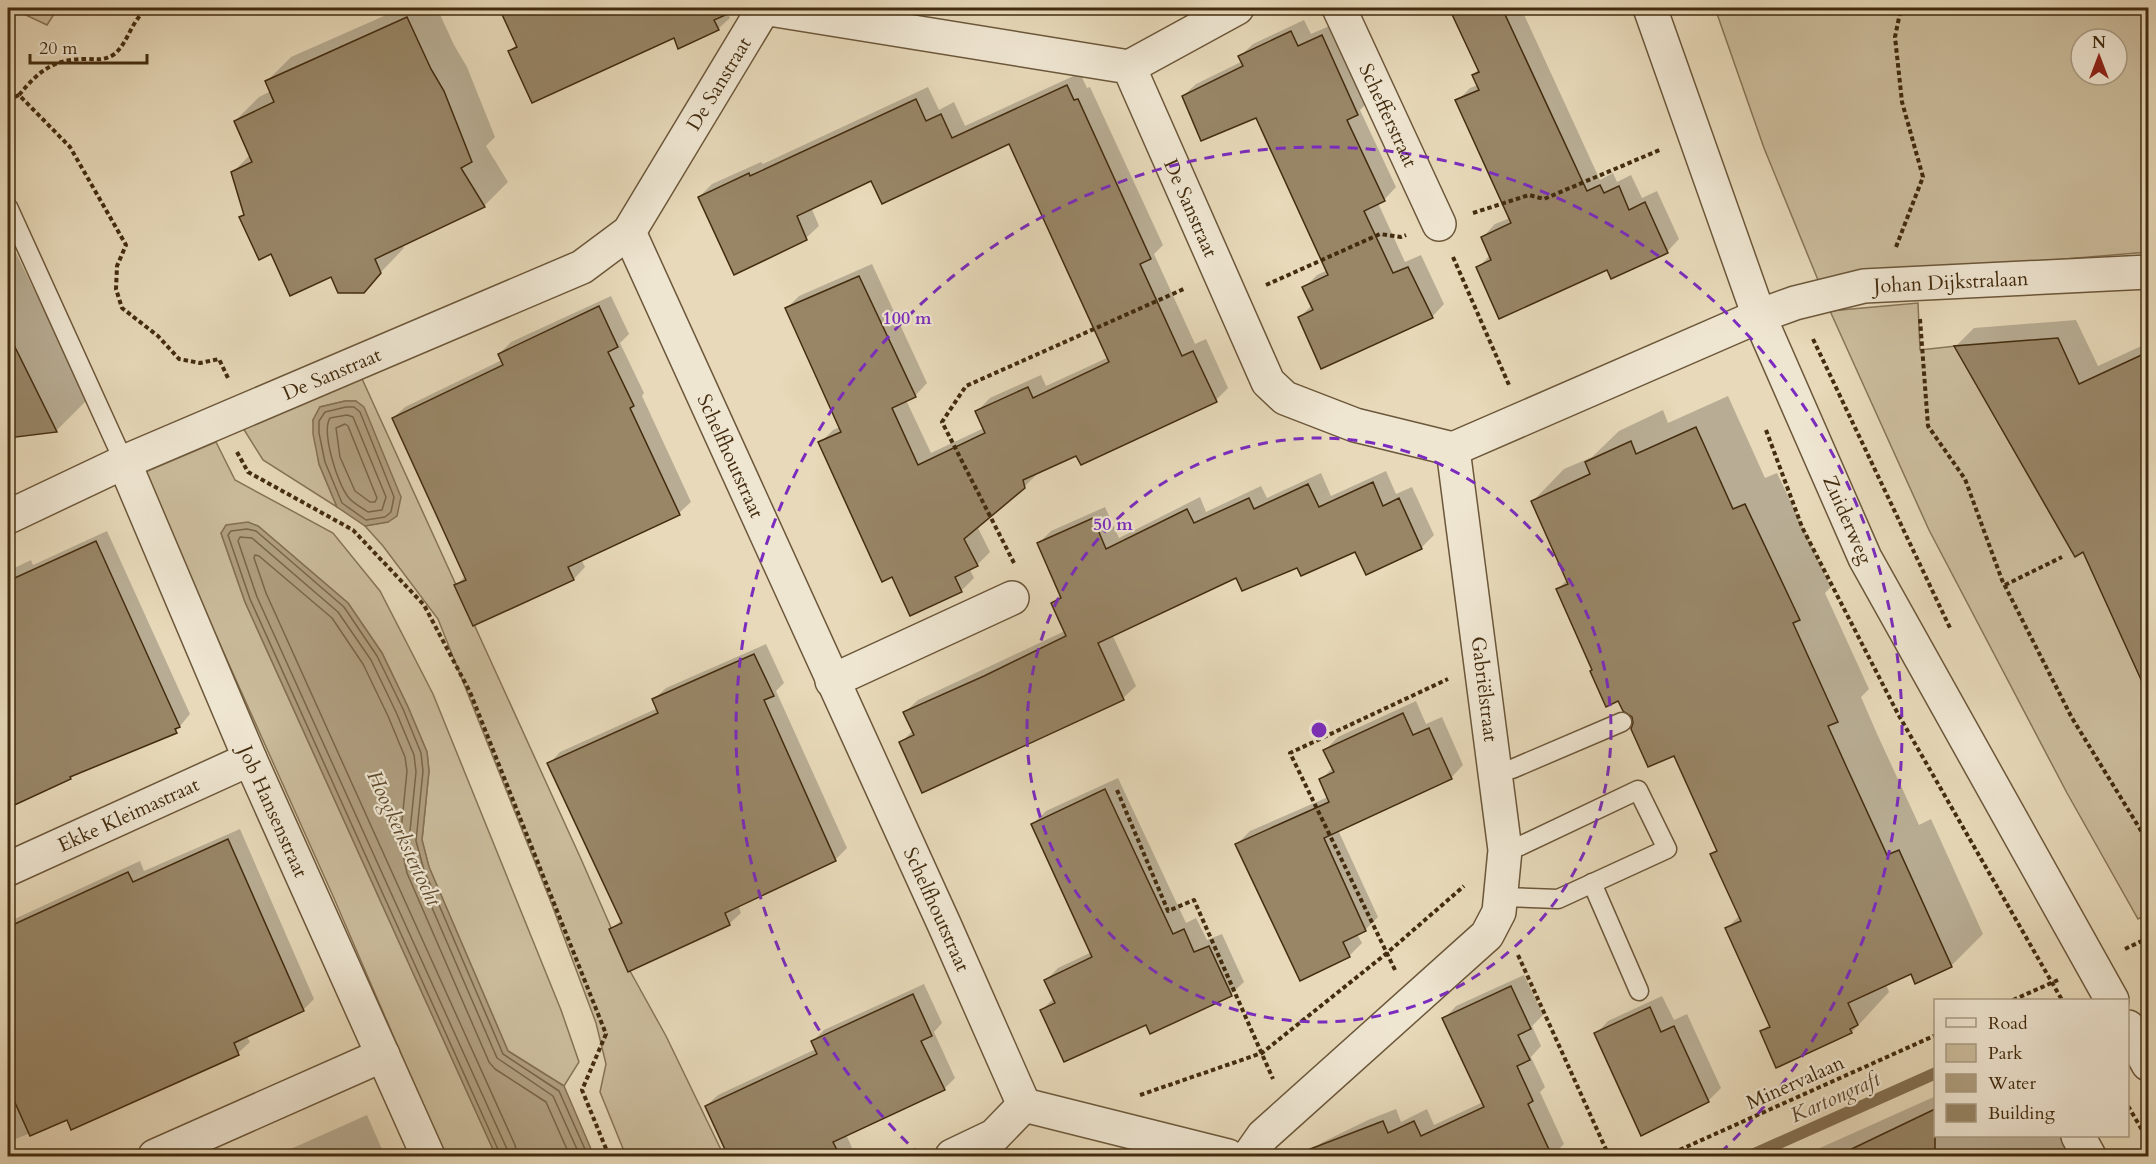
<svg xmlns="http://www.w3.org/2000/svg" width="2156" height="1164" viewBox="0 0 2156 1164" font-family="Cardo,serif">
	<style>
		.green { fill: #cbbc9c; stroke: #877456; stroke-width: 1.5; fill-rule: evenodd }
		.water { fill: #af9e7f; stroke: #847052; stroke-width: 1.5 }
		.shadow { fill: #0003 }
		.lines { fill: none; stroke-linecap: round; stroke-linejoin: round }
		.shore { stroke: #796547; stroke-width: 1.5 }
		.stream { stroke: #847052; stroke-width: 12 }
		.building { fill: #988667; stroke: #432c0f; stroke-width: 1.5 }
		.service-casing { stroke: #6c573a; stroke-width: 21 }
		.minor-casing { stroke: #6c573a; stroke-width: 36 }
		.tertiary-casing { stroke: #6c573a; stroke-width: 36 }
		.path { stroke: #432c0f; stroke-width: 4; stroke-dasharray: 4.5 3; stroke-linecap: butt }
		.service { stroke: #efe6d2; stroke-width: 18 }
		.minor { stroke: #efe6d2; stroke-width: 33 }
		.tertiary { stroke: #efe6d2; stroke-width: 33 }
		.ring { fill: none; stroke: #7b2cbf; stroke-width: 3; stroke-dasharray: 10 8 }
		.labels { text-anchor: middle; stroke-width: 4.5; stroke-linejoin: round; paint-order: stroke }
		.street-label { font-size: 20px; fill: #432c0f; stroke: #efe6d2 }
		.water-label { font-size: 21px; font-style: italic; fill: #5e482b; stroke: #efe6d2 }
		.centre { fill: #7b2cbf; stroke: #efe6d2; stroke-width: 3 }
		.ring-label { font-size: 18px; text-anchor: middle; font-weight: bold; fill: #7b2cbf; stroke: #efe6d2; stroke-width: 4.5; stroke-linejoin: round; paint-order: stroke }
	</style>
	<rect width="100%" height="100%" fill="#e7d9b9"/>
	<filter id="stains"><feTurbulence type="fractalNoise" baseFrequency=".00333" numOctaves="4"/><feColorMatrix values="0 0 0 0 .2 0 0 0 0 .09 0 0 0 0 .02 0 0 0 .5 -.17"/></filter>
	<radialGradient id="worn" r=".72"><stop offset=".6" stop-color="#630" stop-opacity="0"/><stop offset="1" stop-color="#630" stop-opacity=".3"/></radialGradient>
	<!-- green -->
	<g class="green">
		<polygon points="11,8 58,8 47,25"/>
		<path d="M1715,8H2148V252L1818,280L1764,148ZM2081,39H2117V75H2081Z"/>
		<polygon points="1918,303 1920,350 1956,346 2077,536 2148,691 2148,914 2138,919 2067,793 1929,530 1830,311"/>
		<polygon points="358,370 581,859 630,971 666,1036 724,1156 626,1156 600,1092 606,1064 596,1023 552,905 438,619 383,546 365,526 388,522 356,401 345,401 320,407 313,420 319,464 337,507 263,460 243,428"/>
		<polygon points="216,442 235,480 333,533 380,591 433,694 561,1010 579,1062 564,1086 508,1051 429,867 422,840 429,771 427,752 408,707 382,653 348,603 258,526 221,533 245,602 496,1156 445,1156 333,896 143,473"/>
	</g>
	<!-- water -->
	<g class="water">
		<polygon points="345,401 356,401 364,407 401,497 397,516 388,522 365,526 337,507 319,464 313,434 313,420 320,407"/>
		<polygon points="248,522 258,526 348,603 382,653 408,707 427,752 429,771 422,840 429,867 508,1051 564,1086 594,1156 496,1156 245,602 221,533 226,525"/>
	</g>
	<!-- shadow -->
	<g class="shadow">
		<polygon points="402,8 437,8 454,45 467,67 495,137 486,146 508,182 484,206 402,244 404,248 363,291 332,275 272,252 241,218 245,213 233,172 251,154 235,121 259,97 271,91 267,81 291,57"/>
		<polygon points="501,8 725,8 730,18 718,29 674,36 510,51 517,44"/>
		<polygon points="1451,8 1521,8 1600,180 1613,173 1617,182 1631,175 1642,198 1657,191 1679,239 1667,252 1607,268 1478,268 1490,255 1483,237 1495,224 1510,218 1457,101 1470,88 1478,85 1473,75 1479,69"/>
		<polygon points="1304,20 1311,34 1334,24 1369,101 1360,110 1396,187 1384,200 1378,203 1405,262 1421,255 1444,304 1432,317 1299,318 1312,305 1304,288 1317,275 1328,270 1257,116 1183,96 1196,84 1243,61 1240,56 1253,44"/>
		<polygon points="1080,73 1087,88 1090,87 1163,245 1154,254 1195,344 1206,339 1228,388 1216,400 1076,454 1036,472 1037,474 1024,487 977,526 990,552 977,565 969,568 974,578 961,591 893,575 820,443 833,430 840,427 787,308 799,296 872,264 927,383 915,396 906,400 931,453 984,428 977,411 990,398 1041,375 1046,386 1109,357 1009,142 872,179 811,207 819,226 806,238 735,273 699,197 712,184 761,162 763,164 928,87 939,110 954,102 965,126"/>
		<polygon points="8,237 88,399 56,431 8,436"/>
		<polygon points="611,296 629,334 620,343 644,393 642,396 691,502 679,513 581,559 585,567 574,579 473,624 456,586 465,576 393,418 405,407 502,360 499,354 511,342"/>
		<polygon points="2076,320 2098,366 2148,343 2148,691 2083,550 1956,346 1974,328"/>
		<polygon points="1728,396 1765,478 1777,473 1831,587 1825,593 1869,689 1861,697 1878,736 1919,825 1931,819 1983,934 1951,966 1911,972 1886,984 1889,992 1852,1032 1777,1066 1762,1032 1770,1023 1727,928 1740,915 1712,855 1718,849 1675,754 1635,723 1633,716 1593,670 1557,590 1568,579 1533,501 1564,469 1592,457 1619,431 1663,410 1668,423"/>
		<polygon points="1386,471 1396,494 1412,487 1434,535 1421,548 1356,550 1298,566 1237,576 1112,634 1136,686 1123,698 923,791 901,743 913,730 905,712 918,700 1065,631 1052,603 1061,594 1039,543 1051,531 1105,507 1119,538 1200,497 1206,512 1261,486 1267,498 1321,473 1331,496"/>
		<polygon points="107,531 190,714 176,731 75,773 70,778 8,807 8,571 31,560 33,565"/>
		<polygon points="766,644 784,683 776,691 847,848 835,860 738,905 741,913 729,924 611,930 622,919 549,764 560,752 658,708 654,699 666,688"/>
		<polygon points="1416,701 1426,724 1442,717 1463,765 1451,778 1338,830 1378,917 1365,930 1357,934 1362,943 1349,956 1237,844 1250,831 1328,797 1321,780 1333,767 1325,750 1338,737"/>
		<polygon points="1118,778 1186,923 1196,918 1207,940 1222,934 1244,982 1231,994 1151,1032 1147,1023 1042,1010 1054,998 1046,980 1058,968 1092,952 1033,824 1046,811"/>
		<polygon points="240,829 314,999 303,1010 246,1035 250,1042 238,1053 72,1128 68,1118 8,1142 8,922 140,861 144,871"/>
		<polygon points="1524,975 1543,1015 1532,1026 1541,1046 1531,1057 1545,1087 1540,1092 1564,1144 1552,1156 1308,1156 1321,1143 1368,1120 1396,1109 1401,1122 1427,1109 1434,1125 1483,1102 1444,1019 1456,1006"/>
		<polygon points="924,984 942,1023 934,1032 955,1078 944,1089 846,1134 852,1148 843,1156 730,1156 706,1106 718,1095 816,1049 813,1041 824,1030"/>
		<polygon points="1662,996 1674,1020 1687,1014 1721,1088 1708,1101 1596,1034 1608,1021"/>
		<polygon points="1936,1096 1936,1136 2072,1136 2077,1146 2066,1156 1802,1156"/>
		<polygon points="367,1115 385,1156 275,1156"/>
	</g>
	<g class="lines">
		<!-- shore -->
		<g class="shore">
			<polygon points="346,407 354,407 360,412 394,497 391,512 385,517 366,520 342,503 325,462 319,433 319,421 325,412"/>
			<path d="M347,415L353,417L386,497L382,510L368,512C362,508 353,503 349,498C338,486 321,432 330,418Z"/>
			<polygon points="345,424 348,426 377,498 375,502 370,502 355,491 340,457 336,428"/>
			<polyline points="501,1156 250,599 228,535 231,531 247,529 256,531 344,607 377,656 403,709 421,753 423,771 416,841 424,870 503,1054 559,1091 588,1156"/>
			<polyline points="508,1156 507,1149 257,597 238,541 240,537 252,538 338,612 371,660 396,712 414,755 416,772 409,841 417,873 497,1058 553,1096 580,1156"/>
			<polyline points="517,1156 515,1145 266,593 254,558 255,555 259,556 332,618 363,664 388,716 405,757 407,771 400,841 407,873 489,1062 495,1069 546,1102 570,1156"/>
		</g>
		<!-- stream -->
		<polyline class="stream" points="1750,1156 1936,1073"/>
	</g>
	<!-- building -->
	<g class="building">
		<polygon points="499,8 741,8 714,20 719,30 678,49 674,38 532,103 508,51 517,47"/>
		<polygon points="1449,8 1502,8 1587,191 1600,185 1604,193 1619,186 1629,210 1645,202 1668,253 1611,279 1607,270 1499,319 1476,267 1491,260 1481,237 1511,223 1455,100 1479,90 1472,75 1479,72"/>
		<polygon points="407,17 431,69 444,91 472,162 461,168 485,207 375,259 381,273 364,293 338,293 331,277 290,296 271,254 259,260 239,217 244,215 231,172 252,162 234,121 274,102 265,81"/>
		<polygon points="1291,31 1298,46 1322,35 1358,115 1347,120 1385,201 1364,211 1393,273 1408,267 1433,318 1321,369 1298,317 1313,310 1302,287 1328,275 1256,118 1201,141 1182,96 1243,66 1238,56"/>
		<polygon points="1067,85 1074,100 1078,99 1151,259 1140,264 1182,356 1193,351 1217,402 1081,465 1076,456 1023,480 1025,488 964,539 978,566 955,577 962,592 910,616 892,577 882,582 818,442 841,432 785,308 859,276 916,397 892,408 918,465 985,433 975,411 1028,387 1033,398 1109,362 1009,144 882,204 871,181 797,216 807,240 734,275 698,197 749,173 750,176 916,99 926,121 941,114 952,138"/>
		<polygon points="599,306 618,347 608,352 634,406 630,408 680,515 568,567 574,580 473,626 454,585 466,580 392,418 503,365 498,354"/>
		<polygon points="8,333 57,432 8,438"/>
		<polygon points="2058,338 2079,384 2148,352 2148,695 2083,552 2075,557 1954,346"/>
		<polygon points="1696,427 1733,509 1745,504 1800,620 1793,623 1838,722 1828,726 1847,768 1887,855 1899,850 1952,967 1915,984 1911,974 1848,1003 1858,1025 1850,1029 1852,1033 1776,1068 1760,1031 1770,1027 1725,928 1741,921 1710,854 1717,851 1674,756 1648,767 1631,729 1633,723 1632,717 1623,711 1618,701 1606,707 1590,671 1592,670 1556,589 1568,584 1531,501 1590,474 1585,462 1631,441 1636,454"/>
		<polygon points="1373,482 1383,506 1399,498 1422,549 1366,575 1355,552 1301,576 1297,568 1242,591 1236,578 1098,643 1124,700 922,793 899,742 914,735 903,712 984,676 1066,636 1051,603 1061,598 1037,543 1093,518 1106,549 1187,509 1194,523 1249,498 1254,509 1308,484 1319,507"/>
		<polygon points="96,541 180,727 175,729 177,733 70,777 71,779 8,808 8,581"/>
		<polygon points="754,654 774,696 764,700 836,861 725,913 730,925 628,972 609,929 622,923 547,763 658,713 652,699"/>
		<polygon points="1403,713 1413,735 1429,728 1452,779 1324,838 1366,931 1343,942 1350,957 1300,981 1235,844 1329,802 1319,779 1334,772 1323,750"/>
		<polygon points="1105,789 1173,934 1184,929 1194,952 1209,946 1232,996 1150,1034 1146,1025 1064,1062 1040,1010 1055,1003 1044,980 1092,957 1031,824"/>
		<polygon points="228,839 304,1011 234,1043 239,1055 71,1130 67,1120 30,1136 8,1087 8,927 128,872 133,882"/>
		<polygon points="1511,986 1531,1029 1518,1035 1530,1060 1517,1066 1533,1101 1528,1104 1552,1156 1297,1156 1297,1154 1383,1121 1388,1133 1414,1121 1421,1136 1484,1107 1442,1018"/>
		<polygon points="913,994 932,1036 921,1041 945,1090 833,1142 840,1156 728,1156 705,1106 817,1054 811,1041"/>
		<polygon points="1650,1007 1661,1032 1674,1026 1709,1102 1641,1136 1594,1033"/>
		<polygon points="1935,1109 1935,1156 1837,1156"/>
	</g>
	<g class="lines">
		<defs>
			<g id="service">
				<polyline points="8,207 124,462"/>
				<polyline points="1496,772 1512,769 1622,722"/>
				<polyline points="1592,883 1639,991"/>
				<polyline points="1502,897 1558,899 1667,849 1638,790 1520,846 1505,850"/>
			</g>
			<g id="minor">
				<path id="s1" d="M1339,8L1439,224"/>
				<polyline points="1129,67 1237,8"/>
				<path id="s2" d="M629,232L944,924L1024,1105"/>
				<path id="s3" d="M124,462L250,759L428,1156"/>
				<path id="s4" d="M8,517L124,462L582,267L629,232L764,8L1129,67L1268,382L1285,398L1355,425L1453,449"/>
				<polyline points="832,681 1012,598"/>
				<path id="s5" d="M8,869L250,759"/>
				<polyline points="2078,1136 2089,1156"/>
				<polyline points="155,1156 383,1055"/>
				<polyline points="952,1156 994,1136 1024,1105 1228,1156"/>
				<path id="s6" d="M1249,1156L1263,1136L1487,935L1499,912L1505,850L1453,449L1759,316L1795,303L1864,286L2148,272"/>
			</g>
			<g id="tertiary">
				<path id="s7" d="M1650,8L1759,316L1865,558L2112,1000"/>
				<polyline points="2128,1027 2148,1064"/>
			</g>
		</defs>
		<!-- service casing -->
		<use href="#service" class="service-casing"/>
		<!-- minor casing -->
		<use href="#minor" class="minor-casing"/>
		<!-- tertiary casing -->
		<use href="#tertiary" class="tertiary-casing"/>
		<!-- path -->
		<g class="path">
			<path d="M19,95C39,71 53,59 86,59C96,59 103,61 113,55C129,44 131,17 150,8"/>
			<polyline points="8,100 19,95 70,147 126,245 117,266 116,289 122,308 158,336 179,359 200,363 219,359 228,378"/>
			<polyline points="1473,213 1529,195 1544,199 1662,149"/>
			<polyline points="1896,247 1923,177 1902,102 1895,37 1901,8"/>
			<polyline points="1453,257 1509,385"/>
			<polyline points="1266,285 1380,234 1401,237 1406,235"/>
			<polyline points="1920,319 1928,426 1965,479 2002,580 2072,718 2148,842"/>
			<polyline points="1813,339 1951,630"/>
			<polyline points="1766,430 1802,527 1898,714 2062,1000"/>
			<polyline points="237,452 248,472 353,530 424,605 470,692 606,1034 582,1090 609,1156"/>
			<polyline points="1014,563 942,422 966,386 1186,288"/>
			<polyline points="2005,585 2062,557"/>
			<polyline points="1117,790 1168,911 1194,900 1273,1079"/>
			<polyline points="2125,949 2148,938"/>
			<polyline points="1518,955 1609,1156"/>
			<polyline points="1395,970 1290,753 1448,679"/>
			<polyline points="2013,1000 2058,980"/>
			<polyline points="1140,1095 1262,1053 1387,953 1464,886"/>
			<polyline points="2128,1106 2148,1140"/>
			<polyline points="1666,1156 1936,1035"/>
		</g>
		<!-- service -->
		<use href="#service" class="service"/>
		<!-- minor -->
		<use href="#minor" class="minor"/>
		<!-- tertiary -->
		<use href="#tertiary" class="tertiary"/>
	</g>
	<!-- distance rings -->
	<g class="ring">
		<circle cx="1319" cy="730" r="292"/>
		<path d="M921 1156A583 583 0 1 1 1717 1156"/>
	</g>
	<g class="labels">
		<!-- street labels -->
		<g class="street-label">
			<text dy="7" stroke="none"><textPath href="#s4" startOffset="858">De Sanstraat</textPath></text>
			<text dy="7" stroke="none"><textPath href="#s1" startOffset="118">Schefferstraat</textPath></text>
			<text dy="7" stroke="none"><textPath href="#s4" startOffset="1470">De Sanstraat</textPath></text>
			<text dy="7" stroke="none"><textPath href="#s6" startOffset="1348">Johan Dijkstralaan</textPath></text>
			<text dy="7" stroke="none"><textPath href="#s4" startOffset="354">De Sanstraat</textPath></text>
			<text dy="7" stroke="none"><textPath href="#s2" startOffset="246">Schelfhoutstraat</textPath></text>
			<text dy="7" stroke="none"><textPath href="#s7" startOffset="549">Zuiderweg</textPath></text>
			<text transform="translate(1485 689) rotate(83)" y="7">Gabriëlstraat</text>
			<text dy="7" stroke="none"><textPath href="#s3" startOffset="380">Job Hansenstraat</textPath></text>
			<text dy="7" stroke="none"><textPath href="#s5" startOffset="132">Ekke Kleimastraat</textPath></text>
			<text dy="7" stroke="none"><textPath href="#s2" startOffset="744">Schelfhoutstraat</textPath></text>
			<text transform="translate(1795 1082) rotate(-24)" y="7">Minervalaan</text>
		</g>
		<!-- water labels -->
		<g class="water-label">
			<text transform="translate(404 838) rotate(65)" y="7">Hoogkerkstertocht</text>
			<text transform="translate(1835 1097) rotate(-24)" y="7">Kartongraft</text>
		</g>
	</g>
	<circle cx="1319" cy="730" r="9" class="centre"/>
	<g class="ring-label">
		<text x="907" y="324">100 m</text>
		<text x="1113" y="530">50 m</text>
	</g>
	<!-- margin -->
	<rect width="2156" height="1164" fill="none" stroke="#e7d9b9" stroke-width="30"/>
	<rect x="9" y="9" width="2138" height="1146" fill="none" stroke="#432c0f" stroke-width="3"/>
	<rect x="15" y="15" width="2126" height="1134" fill="none" stroke="#432c0f" stroke-width="1.5"/>
	<!-- legend -->
	<rect x="1934" y="999" width="195" height="138" fill="#efe6d2" stroke="#aa9c84" stroke-width="1.5"/>
	<rect x="1946" y="1018" width="30" height="9" fill="#efe6d2" stroke="#aa9c84" stroke-width="1.5"/>
	<text x="1988" y="1029" font-size="18" fill="#432c0f">Road</text>
	<rect x="1946" y="1044" width="30" height="18" fill="#cbbc9c" stroke="#aa9c84" stroke-width="1.5"/>
	<text x="1988" y="1059" font-size="18" fill="#432c0f">Park</text>
	<rect x="1946" y="1074" width="30" height="18" fill="#af9e7f" stroke="#aa9c84" stroke-width="1.5"/>
	<text x="1988" y="1089" font-size="18" fill="#432c0f">Water</text>
	<rect x="1946" y="1104" width="30" height="18" fill="#988667" stroke="#aa9c84" stroke-width="1.5"/>
	<text x="1988" y="1119" font-size="18" fill="#432c0f">Building</text>
	<!-- north arrow -->
	<g transform="translate(2099 57)"><circle r="28" fill="#efe6d2" stroke="#aa9c84" stroke-width="1.5"/>
	<path d="M0-4.5L10 22L0 15L-10 22Z" fill="#8f2418"/>
	<text y="-9" font-size="16" font-weight="bold" text-anchor="middle" fill="#432c0f">N</text>
	</g>
	<!-- scale -->
	<path d="M30 54v9h117v-9" fill="none" stroke="#432c0f" stroke-width="3"/>
	<text x="39" y="54" font-size="18" fill="#432c0f" stroke="#efe6d2" stroke-width="4.5" paint-order="stroke">20 m</text>
	<rect width="100%" height="100%" filter="url(#stains)"/>
	<rect width="100%" height="100%" fill="url(#worn)"/>
</svg>
